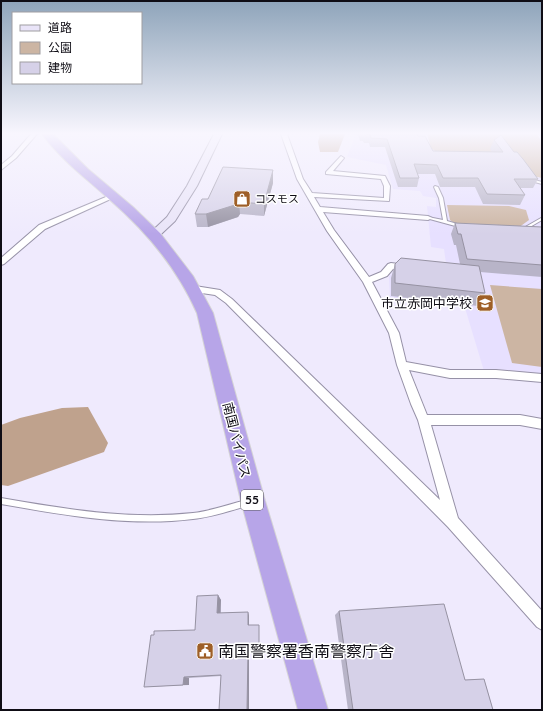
<svg xmlns="http://www.w3.org/2000/svg" width="543" height="711" viewBox="0 0 543 711" font-family="Lato,'Noto Sans JP',sans-serif">
	<style>
		.built { fill: #e7e0ff }
		.green { fill: #ccb5a3 }
		.forest { fill: #bfa28d }
		.lines { fill: none; stroke-linecap: round; stroke-linejoin: round }
		.lane-casing { stroke: #9691a7; stroke-width: 2 }
		.street-casing { stroke: #9691a7; stroke-width: 2 }
		.secondary-casing { stroke: #9691a7; stroke-width: 2 }
		.highway-casing { stroke: #d4d3d5; stroke-width: 2 }
		.lane { fill: #fff; fill-rule: evenodd }
		.street { fill: #fff; fill-rule: evenodd }
		.secondary { fill: #e9e4f8; fill-rule: evenodd }
		.highway { fill: #b7a5e8; fill-rule: evenodd }
		.wall { fill: #b8b4c8 }
		.shaded-wall { fill: #9692a2 }
		.building { fill: #d6d1e8; stroke: #9692a2 }
		.labels { text-anchor: middle; stroke-width: 3; stroke-linejoin: round; paint-order: stroke }
		.far-poi-label { font-size: 11px; fill: #0f0d15; stroke: #fff; text-anchor: start }
		.shield { fill: #fff; stroke: #57565b; stroke-width: 1 }
		.shield-label { font-size: 12px; font-weight: bold; fill: #0f0d15 }
		.poi-label { font-size: 13px; fill: #0f0d15; stroke: #fff; text-anchor: end }
		.street-label { font-size: 13px; fill: #0f0d15; stroke: #fff }
		.near-poi-label { font-size: 16px; fill: #0f0d15; stroke: #fff; text-anchor: start }
	</style>
	<rect width="100%" height="100%" fill="#efeafd"/>
	<!-- built -->
	<polygon class="built" points="354,134 542,134 542,374 518,371 484,371 465,308 390,298 389,276 396,269 447,271 444,249 431,247 427,206 436,207 436,198 423,196 420,191 393,189 386,165 347,157 354,139"/>
	<!-- green -->
	<g class="green">
		<polygon points="427,134 537,134 542,142 542,178 439,154 431,148"/>
		<polygon points="447,205 509,206 526,210 529,220 518,228 455,224 450,220"/>
		<polygon points="490,285 542,289 542,367 512,363"/>
	</g>
	<!-- forest -->
	<g class="forest">
		<polygon points="320,134 345,134 338,152 320,152 318,142"/>
		<polygon points="88,407 108,443 104,452 8,486 1,485 1,425 20,418 62,408"/>
	</g>
	<g class="lines">
		<defs>
			<g id="lane">
				<polygon points="531,179 542,182 542,184 531,181"/>
				<polygon points="435,186 438,187 443,198 447,221 461,225 461,227 459,227 426,218 428,217 443,220 439,198 434,187"/>
				<polygon points="541,218 542,218 542,220 523,231 522,231 520,230"/>
				<path d="M1,498C64,509 129,520 193,513C212,511 229,504 247,500L249,501L250,503L249,505L247,506C229,511 212,517 193,519C129,527 64,515 1,504Z"/>
			</g>
			<g id="street">
				<polygon points="31,134 37,134 16,158 1,170 1,165 12,156"/>
				<polygon points="281,134 287,134 303,179 312,193 384,198 384,186 381,179 326,174 326,172 341,156 344,158 333,171 385,176 390,186 389,201 314,197 320,207 428,216 432,218 428,220 323,212 334,230 369,277 381,272 388,264 391,263 406,265 410,268 406,271 393,269 387,276 372,282 399,333 406,362 450,370 496,370 542,374 542,382 496,378 450,378 409,370 427,415 520,415 542,419 542,429 520,425 431,425 458,518 542,611 542,630 537,627 448,527 226,303 215,295 195,292 191,289 195,286 220,290 232,299 440,500 418,420 411,404 397,365 389,333 363,282 327,231 297,179"/>
				<polygon points="113,194 115,195 115,197 45,229 4,264 1,265 1,258 39,225"/>
			</g>
			<polygon id="secondary" points="214,134 222,134 197,186 175,221 158,237 150,237 149,235 150,233 167,217 187,186"/>
			<path id="highway" d="M42,134H53L88,169L133,207L160,233L193,276L213,313L265,501L328,710H298L241,501L197,313C177,268 147,232 110,200C87,179 61,160 42,134Z"/>
		</defs>
		<!-- lane casing -->
		<use href="#lane" class="lane-casing"/>
		<!-- street casing -->
		<use href="#street" class="street-casing"/>
		<!-- secondary casing -->
		<use href="#secondary" class="secondary-casing"/>
		<!-- highway casing -->
		<use href="#highway" class="highway-casing"/>
		<!-- lane -->
		<use href="#lane" class="lane"/>
		<!-- street -->
		<use href="#street" class="street"/>
		<!-- secondary -->
		<use href="#secondary" class="secondary"/>
		<!-- highway -->
		<use href="#highway" class="highway"/>
	</g>
	<!-- wall -->
	<g class="wall">
		<polygon points="358,134 417,134 433,151 492,152 490,149 494,140 514,152 538,179 533,188 520,188 525,195 520,205 483,204 475,187 440,187 435,174 417,174 419,178 417,187 398,187 385,147 370,147 369,143 364,143 363,141 360,141"/>
		<polygon points="273,170 273,183 264,216 240,214 238,217 208,227 197,227 195,214 208,199"/>
		<polygon points="455,223 542,227 542,277 480,272 485,293 478,306 391,296 391,278 395,264 460,264 456,245 454,245 451,234"/>
		<polygon points="218,595 221,600 221,613 248,612 249,616 249,625 259,625 259,653 249,653 249,710 219,710 221,676 189,678 189,685 144,687 195,630"/>
		<polygon points="339,611 464,680 484,679 493,710 348,710 335,615"/>
	</g>
	<!-- shaded-wall -->
	<g class="shaded-wall">
		<polygon points="273,170 273,183 264,216 264,204"/>
		<polygon points="239,202 240,214 238,217 208,227 206,214"/>
		<polygon points="218,595 221,600 220,617 217,613"/>
		<polygon points="248,612 249,616 249,628 248,625"/>
		<polygon points="248,651 249,653 249,710 247,710"/>
		<polygon points="184,677 189,678 189,685 183,685"/>
	</g>
	<!-- building -->
	<g class="building">
		<polygon points="366,134 417,134 418,136 425,136 433,151 503,152 494,140 501,135 514,152 517,152 523,159 538,179 514,179 525,195 487,194 478,178 443,178 437,165 414,164 419,178 400,178 387,139 371,138 370,134"/>
		<polygon points="223,167 273,170 264,204 239,202 238,204 206,214 195,214 202,199 208,199"/>
		<polygon points="455,223 542,227 542,265 467,259 461,234 458,234"/>
		<polygon points="401,258 479,266 485,293 395,283 395,264"/>
		<polygon points="218,595 217,613 248,612 248,625 259,625 259,651 248,651 247,710 219,710 221,675 184,677 183,685 144,687 151,635 154,635 154,631 195,630 197,596"/>
		<polygon points="444,604 465,680 484,679 493,710 353,710 339,611"/>
	</g>
	<!-- sky -->
	<linearGradient id="sky" x2="0" y2="1"><stop stop-color="#8ea4ba"/><stop offset="0.57" stop-color="#f8f6fe"/><stop offset="1" stop-color="#f8f6fe" stop-opacity="0"/></linearGradient>
	<rect width="543" height="234" fill="url(#sky)"/>
	<!-- icons -->
	<defs>
		<symbol id="shop-square" viewBox="-11 -11 22 22"><rect x="-9" y="-9" width="18" height="18" rx="4" fill="#9e5f27" stroke="#fff"/><path d="M-5-2.5h2.3a2.7 3.5 0 0 1 5.4 0H5L5.5 6h-11ZM-1.5-2.5h3a1.5 2.3 0 0 0-3 0Z" fill="#fff"/></symbol>
		<symbol id="school-square" viewBox="-11 -11 22 22"><rect x="-9" y="-9" width="18" height="18" rx="4" fill="#9e5f27" stroke="#fff"/><path d="M0-5L7-2L0 1L-7-2ZM-4 1L0 2.5L4 1V4Q0 6-4 4Z" fill="#fff"/></symbol>
		<symbol id="civic-square" viewBox="-11 -11 22 22"><rect x="-9" y="-9" width="18" height="18" rx="4" fill="#9e5f27" stroke="#fff"/><path d="M-.6-6.5H3V-4.5H.6V-3L4-1V1h2V6H-6V1h2V-1L-.6-3ZM-1.2 2.5V6h2.4V2.5Z" fill="#fff"/></symbol>
	</defs>
	<g fill-rule="evenodd">
		<use href="#shop-square" x="232" y="189" width="20" height="20"/>
		<use href="#school-square" x="475" y="293" width="20" height="20"/>
		<use href="#civic-square" x="195" y="641" width="20" height="20"/>
	</g>
	<g class="labels">
		<!-- far-poi labels -->
		<g class="far-poi-label">
			<text x="255" y="203">コスモス</text>
		</g>
		<!-- shield labels -->
		<rect class="shield" x="241" y="490" width="22" height="20" rx="3"/>
		<g class="shield-label">
			<text x="252" y="504">55</text>
		</g>
		<!-- poi labels -->
		<g class="poi-label">
			<text x="472" y="308">市立赤岡中学校</text>
		</g>
		<!-- street labels -->
		<g class="street-label">
			<text transform="translate(237 440) rotate(76)" y="5">南国バイパス</text>
		</g>
		<!-- near-poi labels -->
		<g class="near-poi-label">
			<text x="218" y="657">南国警察署香南警察庁舎</text>
		</g>
	</g>
	<!-- border -->
	<rect width="543" height="711" fill="none" stroke="#0f0d15" stroke-width="4"/>
	<!-- legend -->
	<rect x="12" y="12" width="130" height="72" fill="#ffffff" stroke="#9f9ea1"/>
	<rect x="20" y="25" width="20" height="6" fill="#e9e4f8" stroke="#9f9ea1"/>
	<text x="48" y="32" font-size="12" fill="#0f0d15">道路</text>
	<rect x="20" y="42" width="20" height="12" fill="#ccb5a3" stroke="#9f9ea1"/>
	<text x="48" y="52" font-size="12" fill="#0f0d15">公園</text>
	<rect x="20" y="62" width="20" height="12" fill="#d6d1e8" stroke="#9f9ea1"/>
	<text x="48" y="72" font-size="12" fill="#0f0d15">建物</text>
</svg>
